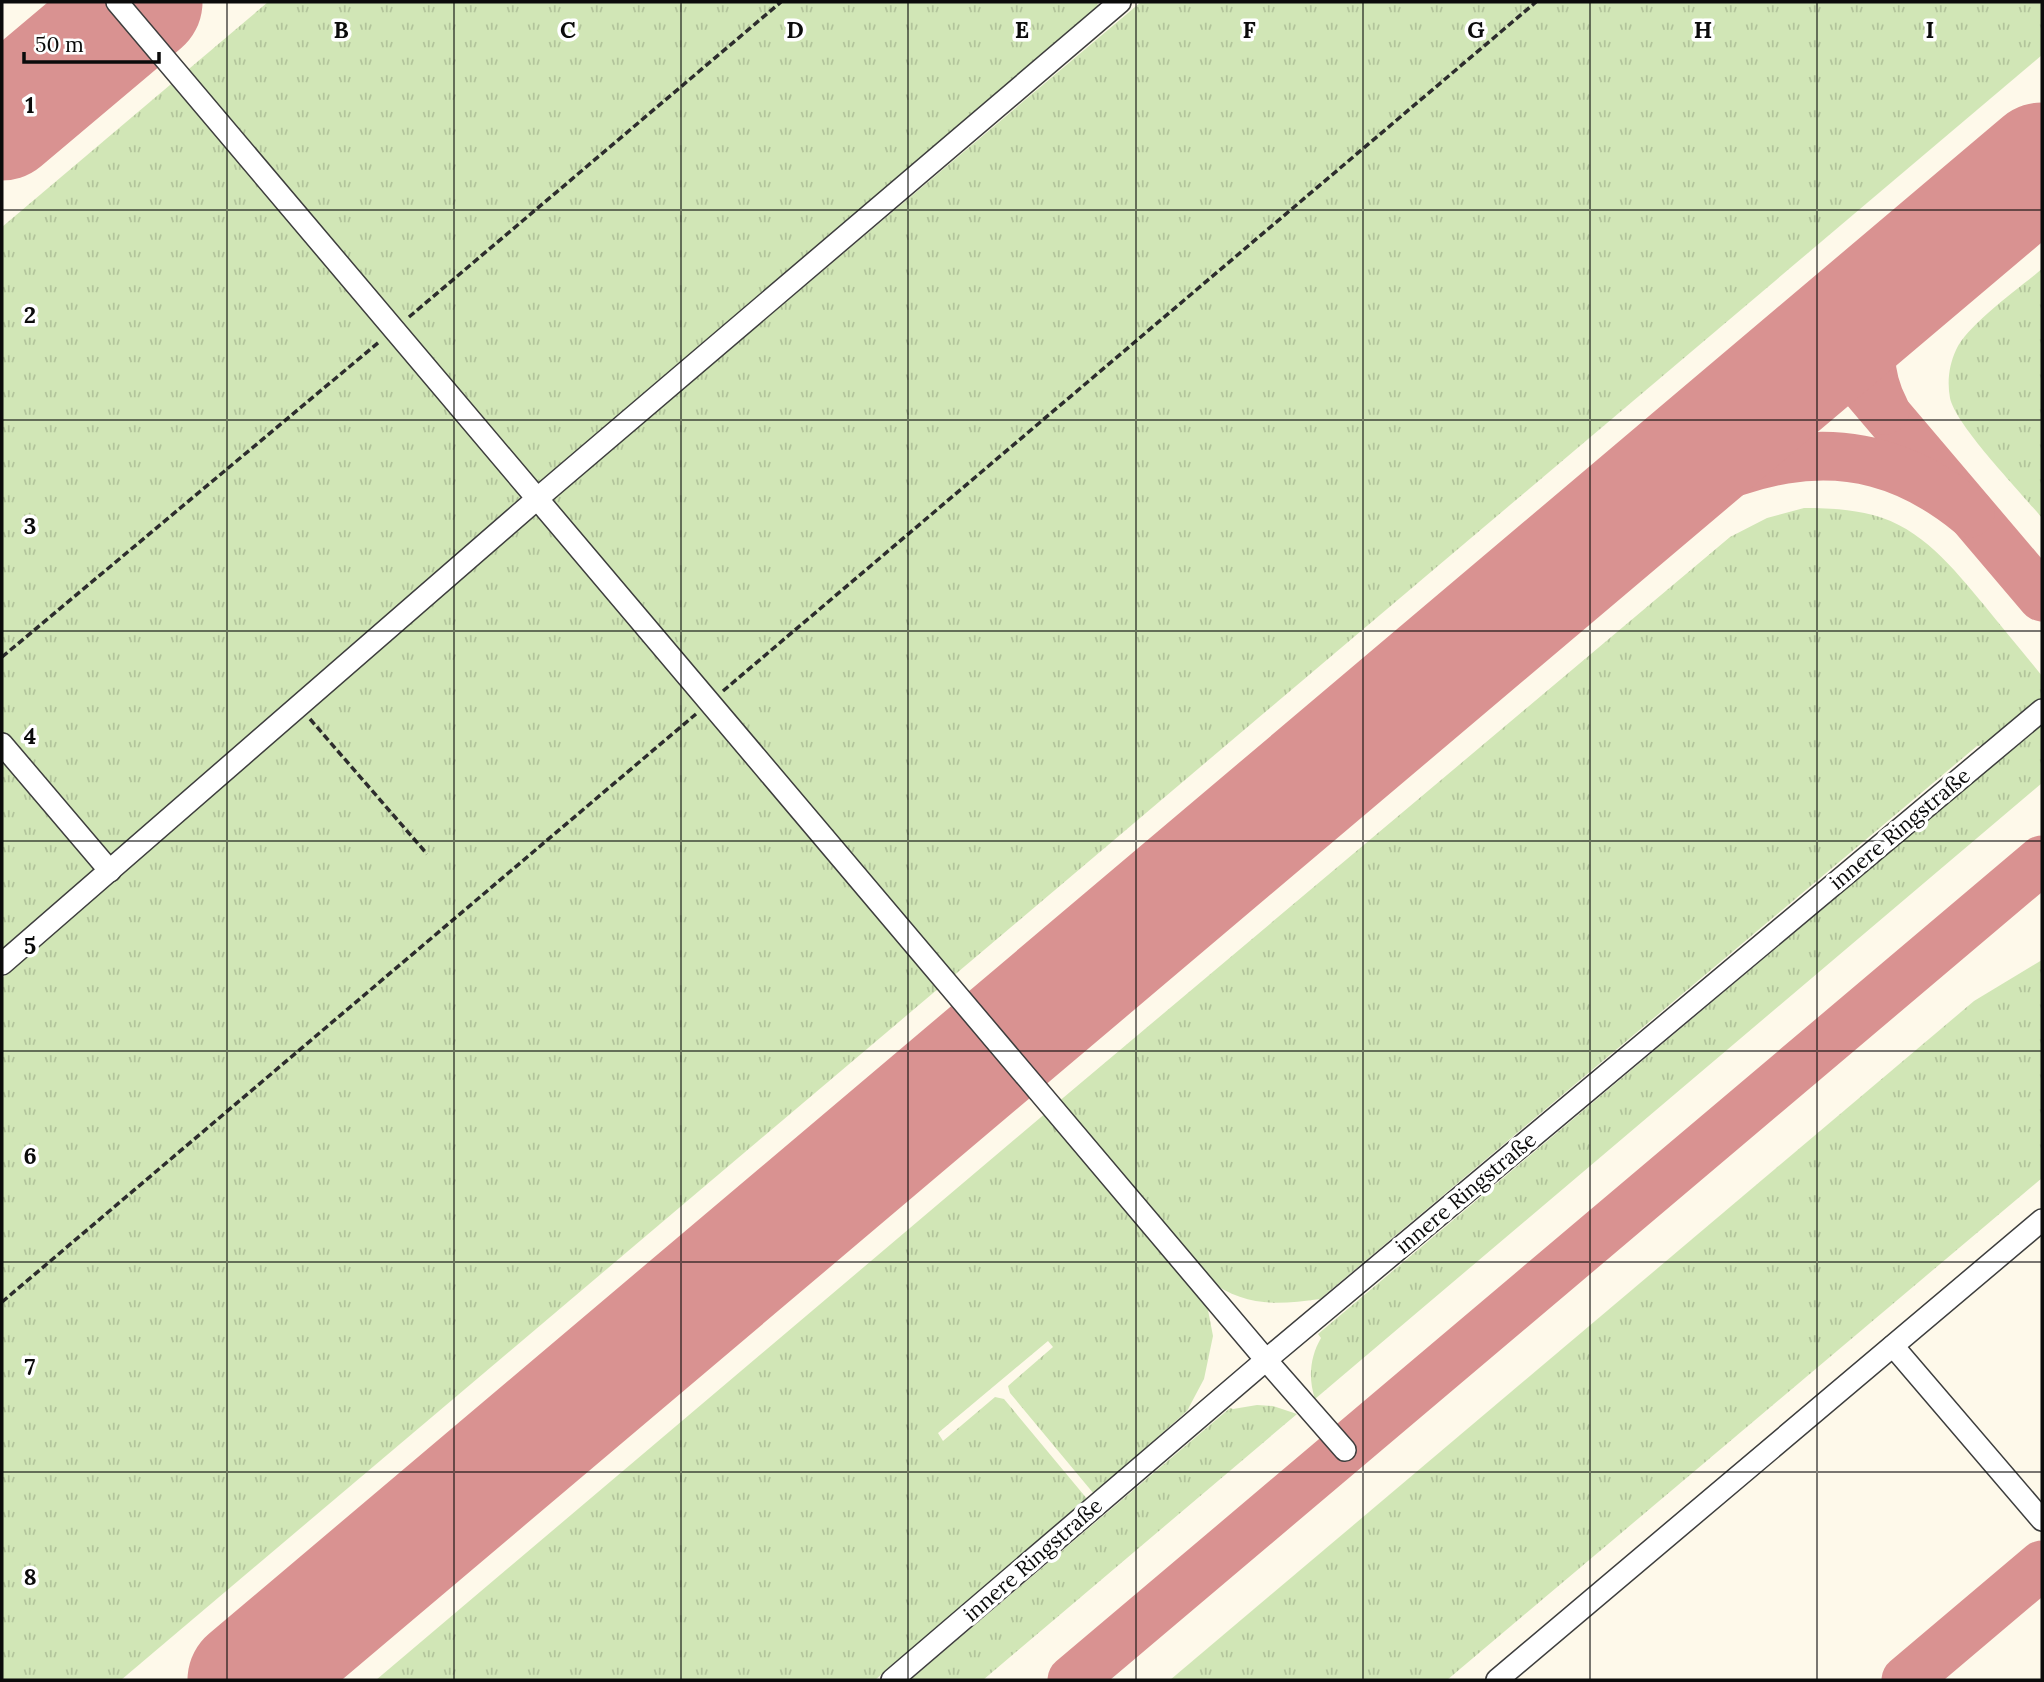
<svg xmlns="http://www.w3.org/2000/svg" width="2044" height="1682" viewBox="0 0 2044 1682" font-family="Lora,serif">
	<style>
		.grass { fill: url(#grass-tufts) }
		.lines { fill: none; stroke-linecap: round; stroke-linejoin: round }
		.taxiway { stroke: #d99291; stroke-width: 49 }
		.runway { stroke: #d99291; stroke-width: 121 }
		.minor-casing { stroke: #3e3e3e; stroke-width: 24 }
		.path { stroke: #2d2d2d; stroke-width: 3.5; stroke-dasharray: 7 3.5; stroke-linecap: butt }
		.minor { stroke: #fff; stroke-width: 21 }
		.grid { fill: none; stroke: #0b0b0b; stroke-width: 2; stroke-opacity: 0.55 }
		.labels { text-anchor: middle; stroke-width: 7; stroke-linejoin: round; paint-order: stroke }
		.street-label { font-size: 21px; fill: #0b0b0b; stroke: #fff }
		.grid-label { font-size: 23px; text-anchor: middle; font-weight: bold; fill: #0b0b0b; stroke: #fff; stroke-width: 7; stroke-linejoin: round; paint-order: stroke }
	</style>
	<defs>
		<pattern id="grass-tufts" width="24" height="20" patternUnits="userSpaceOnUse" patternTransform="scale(1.75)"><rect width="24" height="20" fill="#d1e6b6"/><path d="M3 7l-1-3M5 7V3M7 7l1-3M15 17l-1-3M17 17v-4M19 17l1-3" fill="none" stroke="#b2c49b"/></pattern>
	</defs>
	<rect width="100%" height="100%" fill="#fef9ea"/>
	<!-- grass -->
	<g class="grass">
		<polygon points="268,2 1097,2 1099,9 111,856 2,739 2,227"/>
		<polygon points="1141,2 2042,2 2042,55 121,1680 2,1680 2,978 548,503"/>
		<path d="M2042,269V518C2021,492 1956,426 1950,398C1947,382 1949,365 1956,350C1967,325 2019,288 2042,269Z"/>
		<path d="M1804,508C1828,508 1850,509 1873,515C1922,528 1953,568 1984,605C2003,629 2023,652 2042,676V700L1991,744L1977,746L1320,1299C1275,1305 1245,1307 1207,1279L1057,1103L1730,537L1767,518Z"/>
		<path d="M2042,724V783L1315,1399C1308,1378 1310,1357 1321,1338L1318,1334Z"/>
		<polygon points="2,752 96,868 2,950"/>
		<polygon points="2042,960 2042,1178 1447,1680 1170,1680 1974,1001"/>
		<polygon points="1047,1112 1193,1282 1208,1310 1213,1336 1204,1379 1187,1411 1094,1494 1010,1393 1008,1386 1053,1347 1048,1341 938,1433 943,1441 995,1397 1004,1399 1088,1500 875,1680 376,1680"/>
		<polygon points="1257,1405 1273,1406 1297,1414 983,1680 910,1680 1230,1408 1233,1409"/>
	</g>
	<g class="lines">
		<!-- taxiway -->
		<g class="taxiway">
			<polyline points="1828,345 2042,597"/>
			<path d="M1885,410C1861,363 1869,324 1900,284"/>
			<path d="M1601,537C1725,466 1843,409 1970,513"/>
			<polyline points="263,1680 266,1672 283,1650"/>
			<polyline points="1072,1680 2042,860"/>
			<polyline points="1906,1680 2042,1565"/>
		</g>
		<!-- runway -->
		<g class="runway">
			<polyline points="2,120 142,2"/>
			<polyline points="248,1680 2042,163"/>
		</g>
		<defs>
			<g id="minor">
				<polyline points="117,2 1266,1360 1345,1450"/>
				<polyline points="2,744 110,871"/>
				<polyline points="2,964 538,498 1120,2"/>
				<polyline points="1893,1346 2042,1520"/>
				<polyline points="892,1680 1266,1360 2042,710"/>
				<polyline points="1497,1680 2042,1220"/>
			</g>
		</defs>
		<!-- minor casing -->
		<use href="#minor" class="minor-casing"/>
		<!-- path -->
		<g class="path">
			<polyline points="409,317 781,2"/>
			<polyline points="2,657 379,342"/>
			<polyline points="723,691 1536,2"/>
			<polyline points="310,719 427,854"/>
			<polyline points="2,1302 696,714"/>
		</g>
		<!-- minor -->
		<use href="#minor" class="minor"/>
	</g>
	<!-- grid -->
	<path class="grid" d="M227,2V1680M454,2V1680M681,2V1680M908,2V1680M1136,2V1680M1363,2V1680M1590,2V1680M1817,2V1680M2,210H2042M2,420H2042M2,631H2042M2,841H2042M2,1051H2042M2,1262H2042M2,1472H2042"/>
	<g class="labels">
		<!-- street labels -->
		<g class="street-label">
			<text transform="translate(1900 829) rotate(-40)" y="7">innere Ringstraße</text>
			<text transform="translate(1466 1193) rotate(-40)" y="7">innere Ringstraße</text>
			<text transform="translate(1033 1560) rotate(-41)" y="7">innere Ringstraße</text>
		</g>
	</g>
	<g class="grid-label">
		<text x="341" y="38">B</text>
		<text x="568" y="38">C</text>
		<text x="795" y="38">D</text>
		<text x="1022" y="38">E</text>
		<text x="1249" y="38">F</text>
		<text x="1476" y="38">G</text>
		<text x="1703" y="38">H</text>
		<text x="1930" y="38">I</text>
		<text x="30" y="113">1</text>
		<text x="30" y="323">2</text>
		<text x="30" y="534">3</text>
		<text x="30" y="744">4</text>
		<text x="30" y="954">5</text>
		<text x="30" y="1164">6</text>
		<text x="30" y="1375">7</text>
		<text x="30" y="1585">8</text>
	</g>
	<!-- border -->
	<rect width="2044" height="1682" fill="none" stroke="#0b0b0b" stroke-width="7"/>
	<!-- scale -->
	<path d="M24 52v10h135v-10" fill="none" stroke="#0b0b0b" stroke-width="3.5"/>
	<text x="35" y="52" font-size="21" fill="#0b0b0b" stroke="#ffffff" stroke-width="5" paint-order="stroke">50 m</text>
</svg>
